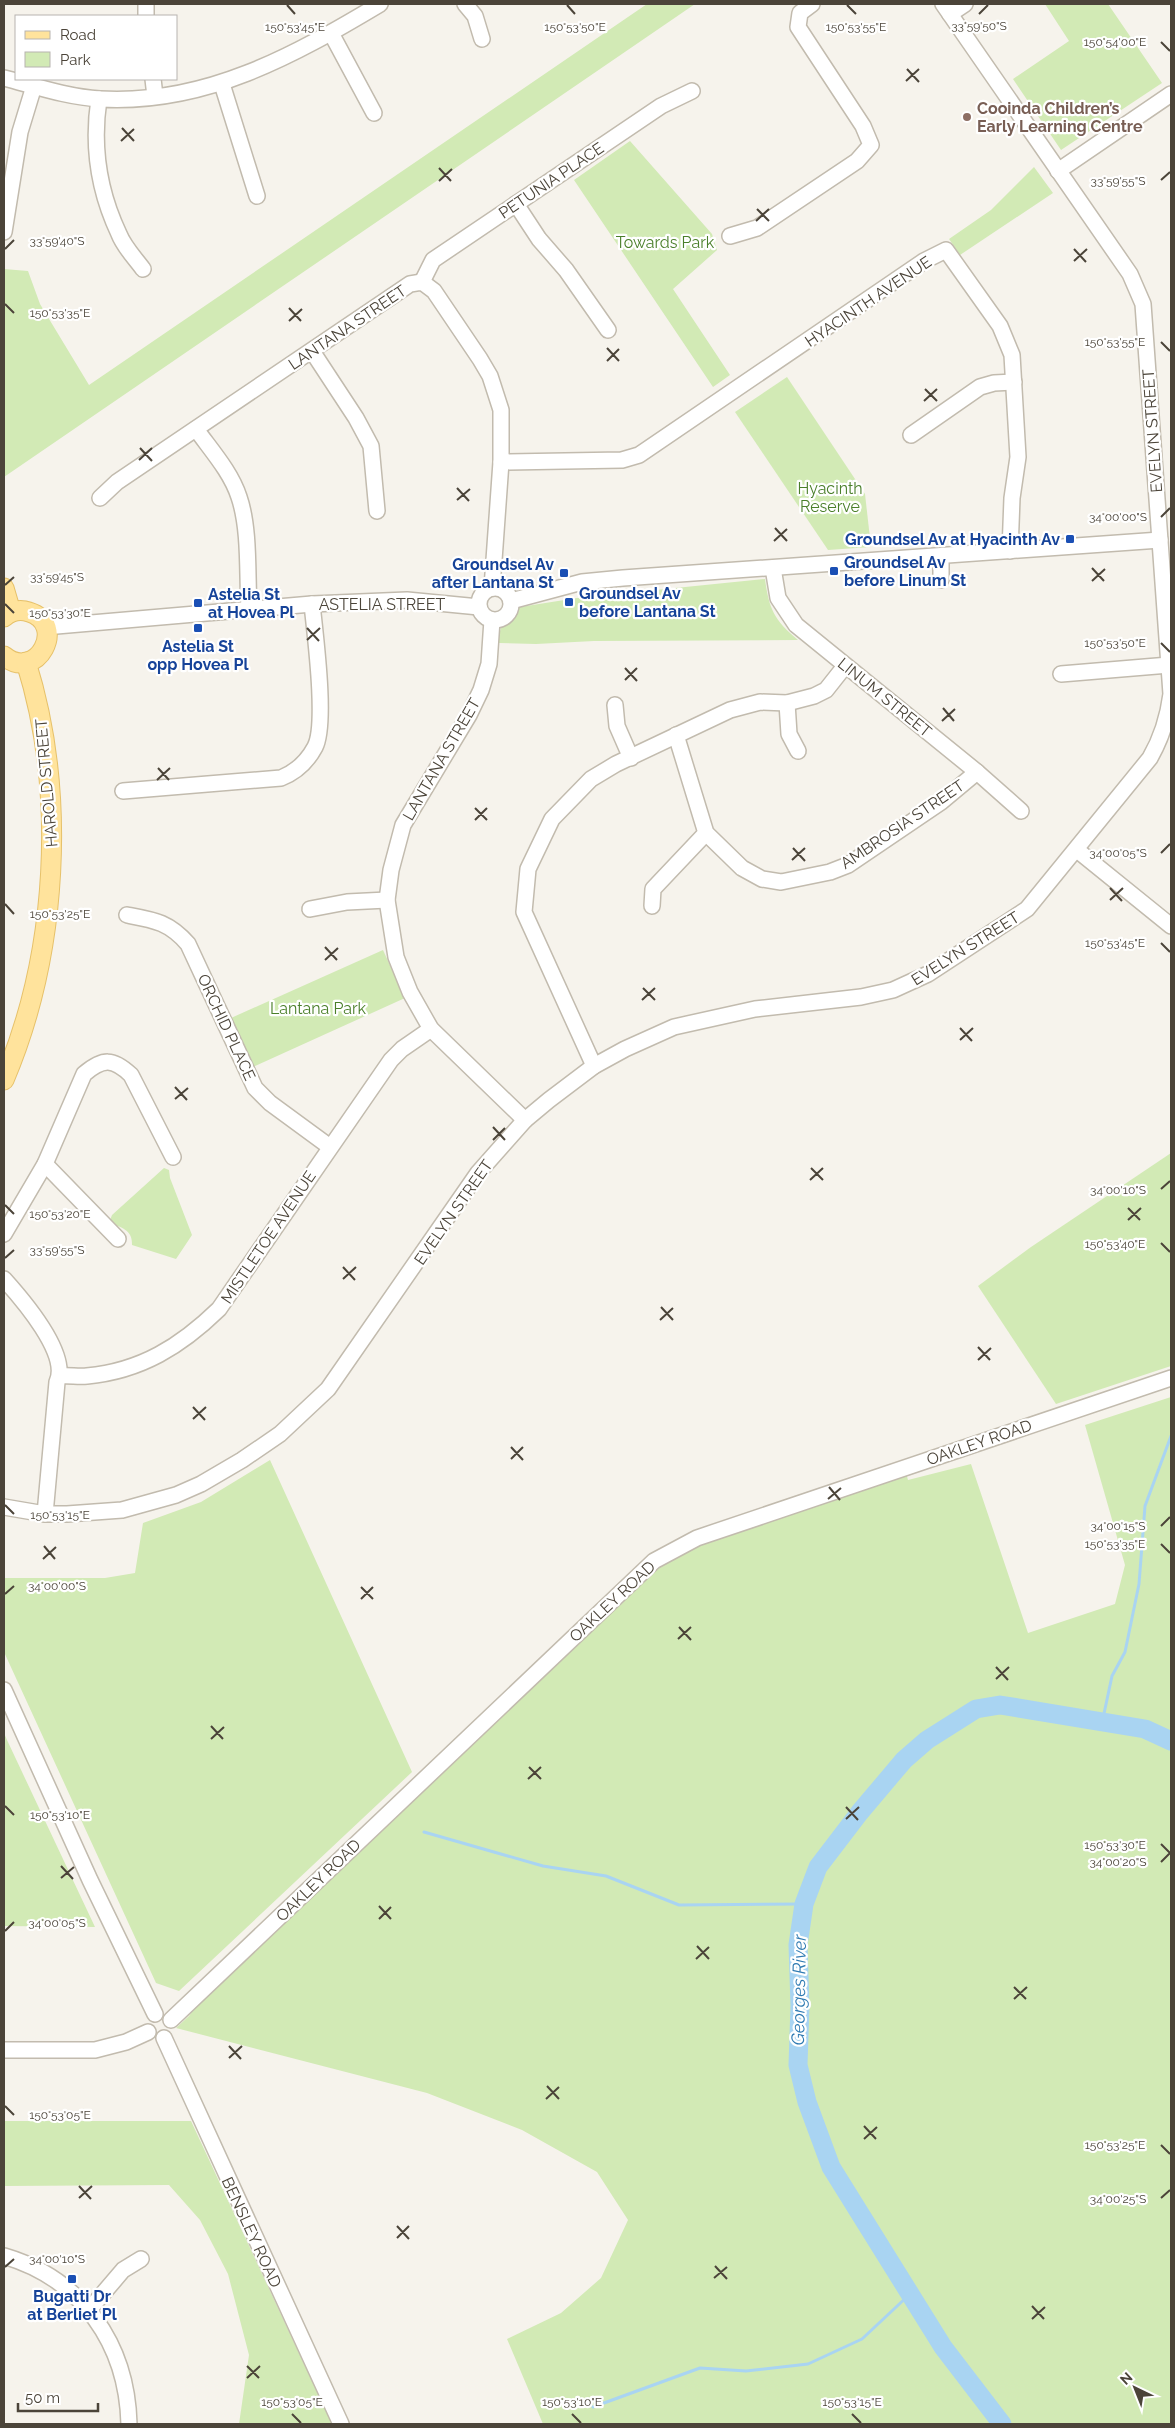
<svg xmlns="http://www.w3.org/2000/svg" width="1175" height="2428" viewBox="0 0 1175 2428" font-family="Raleway,sans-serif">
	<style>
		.green { fill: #d2eab5 }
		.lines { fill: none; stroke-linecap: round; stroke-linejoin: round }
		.stream { stroke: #a9d4f2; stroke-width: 3 }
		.river { stroke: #a9d4f2; stroke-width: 19 }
		.minor-casing { stroke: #c2bbae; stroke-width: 18 }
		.major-casing { stroke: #e6c16a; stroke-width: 21 }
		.minor { stroke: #fff; stroke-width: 15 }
		.major { stroke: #ffe39c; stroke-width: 19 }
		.ticks { fill: none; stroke: #4b4439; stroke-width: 2 }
		.education-dot { fill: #8d6e63; stroke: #fff; stroke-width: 2 }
		.transit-dot { fill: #1a4fb4; stroke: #fff; stroke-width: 2 }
		.labels { text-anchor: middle; stroke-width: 4.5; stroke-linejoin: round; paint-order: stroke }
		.education-label { font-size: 16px; font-weight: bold; fill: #785e54; stroke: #fff; text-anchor: start }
		.street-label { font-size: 16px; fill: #4b4439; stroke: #fff }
		.park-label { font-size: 16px; fill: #4a7f2a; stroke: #fff }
		.transit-label { font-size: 16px; font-weight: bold; fill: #164399; stroke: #fff; text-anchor: start }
		.water-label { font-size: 18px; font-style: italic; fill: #2e7ab2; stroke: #fff }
		.ticks-label { font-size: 12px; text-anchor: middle; fill: #4b4439; stroke: #fff; stroke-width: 4.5; stroke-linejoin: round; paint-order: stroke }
	</style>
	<rect width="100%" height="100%" fill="#f6f3ec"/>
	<!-- green -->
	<g class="green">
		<polygon points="647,4 695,4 4,477 4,269 28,271 40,304 89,385"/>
		<polygon points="1045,4 1108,4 1162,83 1061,150 1013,79 1069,41"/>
		<polygon points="630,141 712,234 717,250 673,289 730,375 713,387 574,180"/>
		<polygon points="1034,167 1053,193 960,255 949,239 991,210"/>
		<polygon points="787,377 865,494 871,547 828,550 735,412"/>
		<path d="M765,579C769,609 774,620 798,640L594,641L536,644L499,643L497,640L502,625L520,607L577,598Z"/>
		<polygon points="383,950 405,998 253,1067 231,1018"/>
		<polygon points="1171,1153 1171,1366 1056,1404 978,1286 1031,1247"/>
		<path d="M164,1168L169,1170L170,1178L192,1235L176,1259L132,1245C133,1230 121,1227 109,1223L112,1215Z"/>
		<polygon points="1171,1397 1171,2424 543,2424 507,2339 561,2313 601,2278 628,2220 597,2172 522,2130 427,2093 176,2028 189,2016 197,2004 667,1559 688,1548 906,1473 908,1480 971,1464 1028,1633 1115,1604 1125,1565 1085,1425"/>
		<polygon points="270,1460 412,1772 179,1991 156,1983 4,1652 4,1578 105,1578 135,1573 143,1523 201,1502"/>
		<polygon points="4,1733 7,1740 95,1927 4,1926"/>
		<polygon points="4,2121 191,2121 332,2424 239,2424 249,2355 228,2274 200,2220 169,2185 4,2186"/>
	</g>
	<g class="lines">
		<!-- stream -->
		<g class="stream">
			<polyline points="1102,1723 1112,1676 1125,1652 1139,1584 1145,1506 1171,1436"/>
			<polyline points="424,1832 543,1866 606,1876 679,1905 804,1904"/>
			<polyline points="593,2407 700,2368 746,2371 808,2364 862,2339 910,2294"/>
		</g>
		<!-- river -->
		<polyline class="river" points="1002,2424 943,2347 831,2167 807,2102 798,2065 800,2006 798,1945 804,1904 818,1867 860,1812 904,1760 927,1740 976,1709 1000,1705 1145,1729 1171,1741"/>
		<defs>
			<g id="minor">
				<polyline points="465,4 475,16 482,39"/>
				<polyline points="950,14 965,4"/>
				<polyline points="146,16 146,4"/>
				<polyline points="331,33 374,113"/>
				<path d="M4,78C35,86 67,97 100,99C205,105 293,56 380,4"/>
				<polyline points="153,79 155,96"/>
				<polyline points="222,84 257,196"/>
				<path d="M99,99C92,145 99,192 119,234C124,247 135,258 143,269"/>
				<polyline points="1058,171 1171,94"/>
				<polyline points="516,204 539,239 566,270 608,330"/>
				<polyline points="4,232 20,132 34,86"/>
				<polyline points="730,236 757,228 857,161 871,145 863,126 798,27 800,13 812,4"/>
				<polyline points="422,282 433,260 661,106 692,91"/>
				<polyline points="312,351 356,418 371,446 377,511"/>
				<path d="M196,429C211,450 231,472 239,497C250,529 247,575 249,609"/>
				<polyline points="911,435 980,387 994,383 1014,382"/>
				<polyline points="501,462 622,460 639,455 924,261 946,250 1000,326 1012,355 1018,457 1012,498 1010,551"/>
				<polyline points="100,498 117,482 410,284 422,282 434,291 480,359 490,376 501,410 501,462 492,588"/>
				<polyline points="941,556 941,580"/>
				<polyline points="773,568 778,598 796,625 977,772 1021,811"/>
				<circle cx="495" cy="604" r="16"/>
				<polyline points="511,601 582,582 623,578 1160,540"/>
				<polyline points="492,620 489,664 481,690 469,715 403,825 391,870 387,900 396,957 410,992 431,1029 525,1120"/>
				<polyline points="45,627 312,604 407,600 479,607"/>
				<polyline points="1061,674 1169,665"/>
				<polyline points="787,703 789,734 798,751"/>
				<polyline points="615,705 617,726 631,758"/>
				<polyline points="676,735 706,833 742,868 762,879 781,882 830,872 848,865 941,802 977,772"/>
				<path d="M123,791L281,778C296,772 307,762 315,747C327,724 315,634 312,604"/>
				<polyline points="1077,850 1171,926"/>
				<polyline points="652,906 653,889 706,833"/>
				<polyline points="310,909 347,902 387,900"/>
				<path d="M127,915C154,920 169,922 188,944L255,1088L270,1103L330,1147"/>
				<polyline points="594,1066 524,912 528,869 552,819 591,779 616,764 730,710 760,702 787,703 814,696 826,690 845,666"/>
				<polyline points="45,1164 118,1239"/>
				<path d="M4,1234L45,1164L84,1074C103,1058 113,1058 131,1075L173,1157"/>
				<path d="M4,1279C22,1299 70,1354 57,1382L45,1514"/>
				<path d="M60,1376C69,1375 78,1377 87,1376C141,1371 181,1346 219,1309L391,1060L402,1049L431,1029"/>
				<path d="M4,1507L45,1514H67L122,1510L176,1495L201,1484L242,1460L280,1434L328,1389L478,1173L525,1120L549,1100L594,1066L625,1049L674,1027L755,1009L861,997L893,990L928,974L1027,909L1150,758C1162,737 1168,718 1171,694L1143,304L1130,274L943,4"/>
				<polyline points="4,1690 90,1880 155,2014"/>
				<polyline points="171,2020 654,1561 697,1538 1171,1378"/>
				<polyline points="164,2038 341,2424"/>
				<polyline points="4,2050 95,2050 126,2042 148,2032"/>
				<path d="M4,2256C82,2279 127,2344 129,2424"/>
				<polyline points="89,2310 123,2270 141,2259"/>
			</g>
			<g id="major">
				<polyline points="4,588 11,612"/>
				<path d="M4,617C11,611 20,609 29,612C68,624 37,683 4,656"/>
				<path d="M4,1080C58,953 67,793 26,662"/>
			</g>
		</defs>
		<!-- minor casing -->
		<use href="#minor" class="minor-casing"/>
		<!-- major casing -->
		<use href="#major" class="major-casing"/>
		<!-- minor -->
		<use href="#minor" class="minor"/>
		<!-- major -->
		<use href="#major" class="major"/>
	</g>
	<!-- ticks -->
	<path class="ticks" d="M287,5L295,14M567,5L575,14M847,5L856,14M979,14L988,5M1161,42L1170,51M907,69L919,82M906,81L919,69M122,128L134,141M121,141L134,129M439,168L451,181M1161,180L1170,172M439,181L452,169M757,209L769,221M756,221L769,209M5,249L14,240M1074,249L1086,262M1074,261L1087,249M5,304L14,313M289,308L301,321M289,321L302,309M1161,342L1170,351M607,348L619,361M607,361L619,349M925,389L937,401M924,401L937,389M140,448L152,461M139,460L152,448M457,488L469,501M457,500L470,489M1161,517L1170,508M775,528L787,541M774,541L787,529M1092,568L1104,581M1092,581L1105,569M5,585L14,577M5,604L14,613M307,628L319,641M307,640L320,628M1161,643L1170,652M625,668L637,681M625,680L637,668M943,708L954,721M942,721L955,709M158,768L169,780M157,780L170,768M475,808L487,820M475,820L487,808M793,848L805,861M1161,853L1170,844M792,860L805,848M1110,888L1122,901M1110,900L1123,888M5,904L14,914M1161,943L1170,952M325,947L337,960M325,960L338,948M643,988L655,1000M642,1000L655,988M960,1028L972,1041M960,1040L973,1028M175,1087L187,1100M175,1099L188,1088M493,1127L505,1140M493,1140L505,1128M811,1168L823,1180M810,1180L823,1168M1161,1189L1170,1181M5,1205L14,1214M1128,1208L1140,1220M1128,1220L1141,1208M1161,1243L1170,1252M5,1258L14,1250M343,1267L355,1280M343,1279L356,1267M661,1307L673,1320M660,1320L673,1308M978,1347L990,1360M978,1360L991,1348M193,1407L205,1420M193,1419L206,1407M511,1447L523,1460M511,1459L523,1447M829,1487L840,1500M828,1499L841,1488M5,1505L14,1514M1161,1526L1170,1517M1161,1544L1170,1553M44,1546L55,1559M43,1559L56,1547M361,1587L373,1599M5,1594L14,1586M361,1599L373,1587M679,1627L691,1640M678,1639L691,1627M996,1667L1008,1680M996,1679L1009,1667M211,1726L223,1739M211,1739L224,1727M529,1767L541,1779M528,1779L541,1767M5,1806L14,1815M846,1807L858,1820M846,1819L859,1807M1161,1844L1170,1853M1161,1862L1170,1853M61,1866L73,1879M61,1878L74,1867M379,1906L391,1919M379,1919L391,1907M5,1931L14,1922M697,1946L709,1959M696,1959L709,1947M1014,1987L1026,1999M1014,1999L1027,1987M229,2046L241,2059M229,2058L242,2046M547,2086L559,2099M546,2099L559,2087M5,2106L14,2115M864,2126L876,2139M864,2139L877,2127M1161,2145L1170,2154M79,2186L91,2199M79,2198L92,2186M1161,2198L1170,2190M397,2226L409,2239M397,2238L409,2226M715,2266L727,2279M5,2267L14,2259M714,2278L727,2267M1032,2306L1044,2319M1032,2319L1045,2307M247,2366L259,2378M247,2378L260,2366M292,2414L301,2423M572,2414L581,2423M852,2414L861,2423"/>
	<!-- markers -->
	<circle class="education-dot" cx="967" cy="117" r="5"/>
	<g class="transit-dot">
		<rect x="1065" y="534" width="10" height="10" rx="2.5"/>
		<rect x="829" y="566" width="10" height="10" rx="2.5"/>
		<rect x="559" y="568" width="10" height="10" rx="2.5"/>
		<rect x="564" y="597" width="10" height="10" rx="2.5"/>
		<rect x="193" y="598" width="10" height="10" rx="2.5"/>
		<rect x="193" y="623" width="10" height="10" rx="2.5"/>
		<rect x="67" y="2274" width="10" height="10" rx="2.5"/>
	</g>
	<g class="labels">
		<!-- education labels -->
		<g class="education-label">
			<text x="977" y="114">Cooinda Children’s<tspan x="977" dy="18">Early Learning Centre</tspan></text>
		</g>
		<!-- street labels -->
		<g class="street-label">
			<text transform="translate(551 180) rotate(-34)" y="6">PETUNIA PLACE</text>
			<text transform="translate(868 301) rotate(-34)" y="6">HYACINTH AVENUE</text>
			<text transform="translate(347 327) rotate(-34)" y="6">LANTANA STREET</text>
			<text transform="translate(1152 431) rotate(-94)" y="6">EVELYN STREET</text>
			<text x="382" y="610">ASTELIA STREET</text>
			<text transform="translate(885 697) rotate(39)" y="6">LINUM STREET</text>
			<text transform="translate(441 759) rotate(-60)" y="6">LANTANA STREET</text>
			<text transform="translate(46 783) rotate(-95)" y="6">HAROLD STREET</text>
			<text transform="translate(902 824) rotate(-34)" y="6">AMBROSIA STREET</text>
			<text transform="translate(965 948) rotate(-32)" y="6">EVELYN STREET</text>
			<text transform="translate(227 1027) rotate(65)" y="6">ORCHID PLACE</text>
			<text transform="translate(453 1212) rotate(-55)" y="6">EVELYN STREET</text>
			<text transform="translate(268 1237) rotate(-56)" y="6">MISTLETOE AVENUE</text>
			<text transform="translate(979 1442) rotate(-19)" y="6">OAKLEY ROAD</text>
			<text transform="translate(612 1601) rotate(-43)" y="6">OAKLEY ROAD</text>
			<text transform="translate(318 1880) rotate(-44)" y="6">OAKLEY ROAD</text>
			<text transform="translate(252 2232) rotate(65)" y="6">BENSLEY ROAD</text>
		</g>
		<!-- park labels -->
		<g class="park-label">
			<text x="665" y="248">Towards Park</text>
			<text x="830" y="494">Hyacinth<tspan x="830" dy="18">Reserve</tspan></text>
			<text x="318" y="1014">Lantana Park</text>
		</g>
		<!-- transit labels -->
		<g class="transit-label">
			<text x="1060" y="545" text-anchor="end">Groundsel Av at Hyacinth Av</text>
			<text x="844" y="568">Groundsel Av<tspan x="844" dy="18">before Linum St</tspan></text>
			<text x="554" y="570" text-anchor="end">Groundsel Av<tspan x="554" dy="18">after Lantana St</tspan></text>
			<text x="579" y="599">Groundsel Av<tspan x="579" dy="18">before Lantana St</tspan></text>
			<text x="208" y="600">Astelia St<tspan x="208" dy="18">at Hovea Pl</tspan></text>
			<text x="198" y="652" text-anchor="middle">Astelia St<tspan x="198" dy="18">opp Hovea Pl</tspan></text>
			<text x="72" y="2302" text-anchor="middle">Bugatti Dr<tspan x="72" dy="18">at Berliet Pl</tspan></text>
		</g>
		<!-- water labels -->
		<g class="water-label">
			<text transform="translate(799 1990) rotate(-89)" y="6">Georges River</text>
		</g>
	</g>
	<g class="ticks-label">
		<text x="979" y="30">33°59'50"S</text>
		<text x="295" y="31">150°53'45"E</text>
		<text x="575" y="31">150°53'50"E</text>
		<text x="856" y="31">150°53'55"E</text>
		<text x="1115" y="46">150°54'00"E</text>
		<text x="1118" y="185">33°59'55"S</text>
		<text x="57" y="245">33°59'40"S</text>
		<text x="60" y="317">150°53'35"E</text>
		<text x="1115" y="346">150°53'55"E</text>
		<text x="1118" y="521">34°00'00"S</text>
		<text x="57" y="581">33°59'45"S</text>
		<text x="60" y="617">150°53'30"E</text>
		<text x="1115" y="647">150°53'50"E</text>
		<text x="1118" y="857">34°00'05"S</text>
		<text x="60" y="918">150°53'25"E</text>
		<text x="1115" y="947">150°53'45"E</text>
		<text x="1118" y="1194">34°00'10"S</text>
		<text x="60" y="1218">150°53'20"E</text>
		<text x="1115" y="1248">150°53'40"E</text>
		<text x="57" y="1254">33°59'55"S</text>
		<text x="60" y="1519">150°53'15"E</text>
		<text x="1118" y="1530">34°00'15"S</text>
		<text x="1115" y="1548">150°53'35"E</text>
		<text x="57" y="1590">34°00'00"S</text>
		<text x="60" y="1819">150°53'10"E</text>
		<text x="1115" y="1849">150°53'30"E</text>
		<text x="1118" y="1866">34°00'20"S</text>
		<text x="57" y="1927">34°00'05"S</text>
		<text x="60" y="2119">150°53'05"E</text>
		<text x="1115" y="2149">150°53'25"E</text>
		<text x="1118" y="2203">34°00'25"S</text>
		<text x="57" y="2263">34°00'10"S</text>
		<text x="292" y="2406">150°53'05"E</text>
		<text x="572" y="2406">150°53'10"E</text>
		<text x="852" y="2406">150°53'15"E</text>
	</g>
	<!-- border -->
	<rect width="1175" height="2428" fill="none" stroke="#4b4439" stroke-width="10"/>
	<!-- legend -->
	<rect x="15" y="15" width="162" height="65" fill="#ffffff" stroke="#b7b4b0"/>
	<rect x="25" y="31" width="25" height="8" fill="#ffe39c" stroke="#b7b4b0"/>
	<text x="60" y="40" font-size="15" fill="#4b4439">Road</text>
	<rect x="25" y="52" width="25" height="15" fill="#d2eab5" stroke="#b7b4b0"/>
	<text x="60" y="65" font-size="15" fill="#4b4439">Park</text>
	<!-- north arrow -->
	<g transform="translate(1135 2388) rotate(317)" stroke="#ffffff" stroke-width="4" paint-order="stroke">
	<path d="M0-4L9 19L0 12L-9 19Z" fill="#4b4439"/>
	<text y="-8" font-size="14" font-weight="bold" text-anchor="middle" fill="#4b4439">N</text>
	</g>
	<!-- scale -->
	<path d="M18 2403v8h80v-8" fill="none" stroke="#4b4439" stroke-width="2.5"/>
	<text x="25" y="2403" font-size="15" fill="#4b4439" stroke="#ffffff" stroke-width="4" paint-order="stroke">50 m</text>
</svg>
